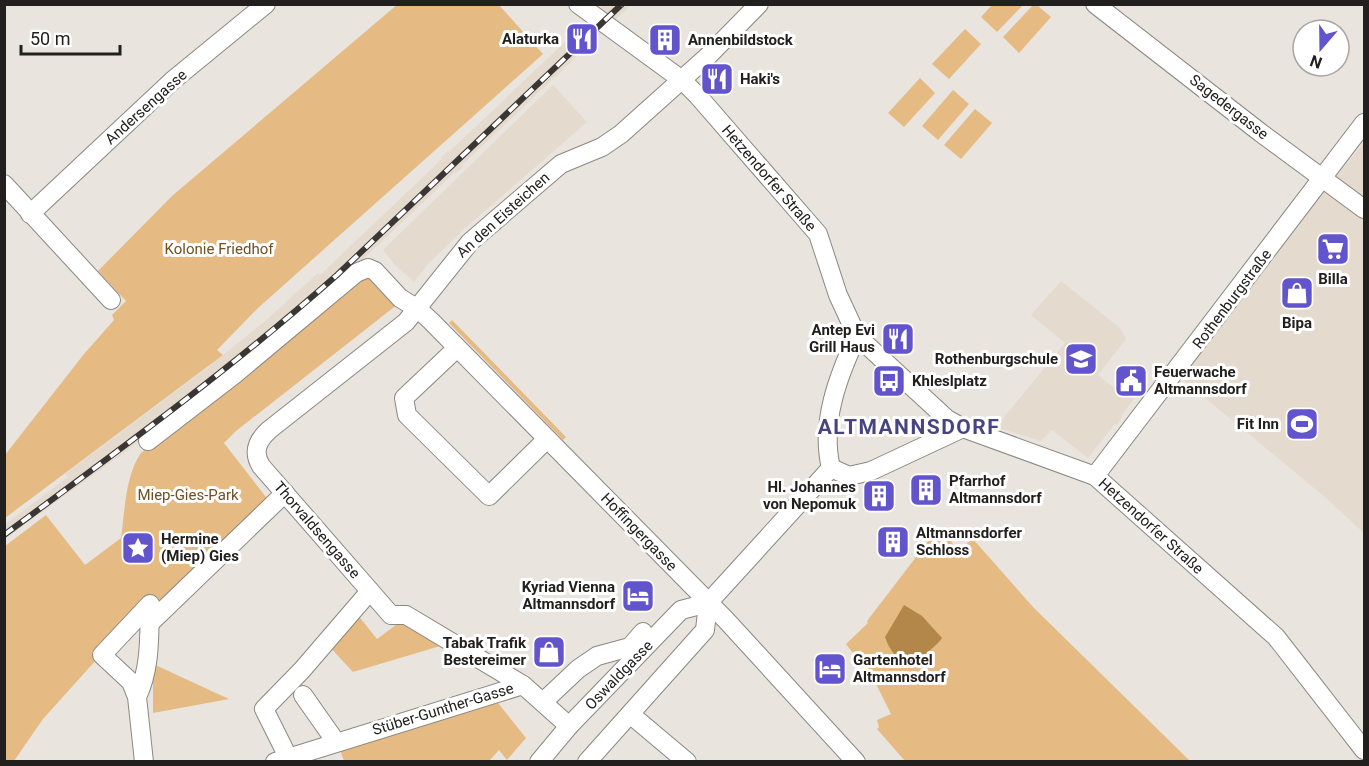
<svg xmlns="http://www.w3.org/2000/svg" width="1369" height="766" viewBox="0 0 1369 766" font-family="Roboto,sans-serif">
	<style>
		.built { fill: #e4dacd }
		.green { fill: #e5bb83 }
		.water { fill: #b38649 }
		.lines { fill: none; stroke-linecap: round; stroke-linejoin: round }
		.minor-casing { stroke: #8b8781; stroke-width: 20 }
		.minor { stroke: #fff; stroke-width: 18 }
		.rail-casing { stroke: #393634; stroke-width: 6 }
		.rail { stroke: #fff; stroke-width: 4; stroke-dasharray: 11; stroke-linecap: butt }
		.labels { text-anchor: middle; stroke-width: 6; stroke-linejoin: round; paint-order: stroke }
		.poi-label { font-size: 15px; font-weight: bold; fill: #22201e; stroke: #fff; text-anchor: start }
		.street-label { font-size: 15px; fill: #22201e; stroke: #fff }
		.park-label { font-size: 15px; fill: #705022; stroke: #fff }
		.district-label { font-size: 21px; font-weight: bold; letter-spacing: 1.5px; fill: #484482; stroke: #fff }
	</style>
	<rect width="100%" height="100%" fill="#e9e4de"/>
	<!-- built -->
	<g class="built">
		<polygon points="604,5 631,5 462,165 463,167 456,173 455,172 359,263 245,361 129,449 5,539 5,524 68,477 65,474 207,368 264,322 318,273 320,275 442,159 441,157 448,151 449,152"/>
		<polygon points="553,85 587,122 465,228 428,264 414,282 396,266 383,250"/>
		<polygon points="1364,143 1364,533 1326,498 1180,377 1312,205"/>
		<polygon points="1061,281 1120,328 1126,339 1098,375 1119,392 1123,387 1136,396 1121,416 1122,417 1117,425 1115,424 1088,458 1052,430 1041,441 996,427 1065,343 1031,315"/>
	</g>
	<!-- green -->
	<g class="green">
		<polygon points="398,4 499,5 543,54 258,308 217,350 223,355 5,518 5,455 84,354 114,320 112,315 126,301 98,271 172,196"/>
		<polygon points="992,5 992,4 1023,5 997,32 981,17"/>
		<polygon points="1033,5 1037,5 1051,17 1019,53 1003,37"/>
		<polygon points="965,29 981,44 949,79 932,64"/>
		<polygon points="920,78 935,93 904,127 888,113"/>
		<polygon points="953,90 969,104 938,140 922,126"/>
		<polygon points="975,109 992,123 961,159 944,145"/>
		<path d="M367,273L398,304L236,431L224,443L269,501L161,609H142L43,719L14,761L5,762V546L46,515L85,565L121,538C125,511 125,476 141,453Z"/>
		<polygon points="452,320 566,437 563,440 449,323"/>
		<polygon points="939,527 958,550 973,539 1033,607 1190,761 905,761 877,729 879,727 877,720 891,714 875,682 846,644 868,623 867,621"/>
		<polygon points="357,614 377,639 404,619 447,644 353,672 327,644"/>
		<polygon points="153,664 229,699 153,713"/>
		<polygon points="498,703 526,738 507,760 499,750 489,761 344,761 340,750"/>
	</g>
	<!-- water -->
	<path class="water" d="M904,605L922,616L942,638C940,643 915,663 910,665C897,661 889,649 885,637Z"/>
	<g class="lines">
		<defs>
			<g id="minor">
				<polyline points="578,4 682,80 698,96 818,234 838,295 857,336 947,419 963,428 1095,476 1276,637 1364,750"/>
				<polyline points="1095,4 1261,133 1364,209"/>
				<polyline points="4,184 111,300"/>
				<polyline points="30,214 172,81 266,4"/>
				<polyline points="457,348 404,398 407,415 489,496 547,439"/>
				<polyline points="148,441 235,374 356,273 368,268 375,271 400,298 418,309 431,321 726,620 856,762"/>
				<polyline points="831,468 849,476 871,471 963,428"/>
				<path d="M831,468C820,423 838,376 857,336"/>
				<polyline points="1095,476 1364,123"/>
				<polyline points="149,624 285,493"/>
				<path d="M523,685L406,615H391L261,466C252,451 258,440 269,430L406,322L470,242L561,164L602,147L621,134L707,57L759,4"/>
				<polyline points="303,695 336,742"/>
				<path d="M137,697C151,668 149,635 150,604L102,655L131,682L137,697L144,762"/>
				<polyline points="543,702 578,669 597,656 630,647 643,632"/>
				<polyline points="630,714 687,762"/>
				<polyline points="288,757 264,709 302,670 370,591"/>
				<polyline points="275,762 523,685 569,726"/>
				<polyline points="539,762 569,726 681,610 708,603 831,468"/>
				<polyline points="587,762 705,630 708,603"/>
			</g>
		</defs>
		<!-- minor casing -->
		<use href="#minor" class="minor-casing"/>
		<!-- minor -->
		<use href="#minor" class="minor"/>
		<defs>
			<path id="rail" d="M4,535C118,451 231,369 337,275L622,4"/>
		</defs>
		<!-- rail casing -->
		<use href="#rail" class="rail-casing"/>
		<!-- rail -->
		<use href="#rail" class="rail"/>
	</g>
	<!-- icons -->
	<defs>
		<symbol id="restaurant-square" viewBox="-11 -11 22 22"><rect x="-9" y="-9" width="18" height="18" rx="4" fill="#6254cc" stroke="#fff"/><path d="M-5-6h1v4h1v-4h1v4h1v-4h1v5L-1.5 .5V6h-2V.5L-5-1ZM5-6V6H3V1.5H1.5Q1.5-4 5-6Z" fill="#fff"/></symbol>
		<symbol id="building-square" viewBox="-11 -11 22 22"><rect x="-9" y="-9" width="18" height="18" rx="4" fill="#6254cc" stroke="#fff"/><path d="M-4-6H4V6H1V3H-1V6H-4ZM-2.5-4.3h1.7v1.8h-1.7ZM.8-4.3h1.7v1.8H.8ZM-2.5-1h1.7V.8h-1.7ZM.8-1h1.7V.8H.8Z" fill="#fff"/></symbol>
		<symbol id="supermarket-square" viewBox="-11 -11 22 22"><rect x="-9" y="-9" width="18" height="18" rx="4" fill="#6254cc" stroke="#fff"/><path d="M-6-5.5h2.5l.6 2H6L4.5 2H-2.5L-4.4-4H-6ZM-1.5 3.2a1.3 1.3 0 1 0 .1 0ZM3 3.2a1.3 1.3 0 1 0 .1 0Z" fill="#fff"/></symbol>
		<symbol id="shop-square" viewBox="-11 -11 22 22"><rect x="-9" y="-9" width="18" height="18" rx="4" fill="#6254cc" stroke="#fff"/><path d="M-5-2.5h2.3a2.7 3.5 0 0 1 5.4 0H5L5.5 6h-11ZM-1.5-2.5h3a1.5 2.3 0 0 0-3 0Z" fill="#fff"/></symbol>
		<symbol id="school-square" viewBox="-11 -11 22 22"><rect x="-9" y="-9" width="18" height="18" rx="4" fill="#6254cc" stroke="#fff"/><path d="M0-5L7-2L0 1L-7-2ZM-4 1L0 2.5L4 1V4Q0 6-4 4Z" fill="#fff"/></symbol>
		<symbol id="bus-square" viewBox="-11 -11 22 22"><rect x="-9" y="-9" width="18" height="18" rx="4" fill="#6254cc" stroke="#fff"/><path d="M-5-6H5V4H4V6H2V4H-2V6H-4V4H-5ZM-3.5-4V0h7V-4ZM-3.5 1.2v1.5H-2V1.2ZM2 1.2v1.5H3.5V1.2Z" fill="#fff"/></symbol>
		<symbol id="civic-square" viewBox="-11 -11 22 22"><rect x="-9" y="-9" width="18" height="18" rx="4" fill="#6254cc" stroke="#fff"/><path d="M-.6-6.5H3V-4.5H.6V-3L4-1V1h2V6H-6V1h2V-1L-.6-3ZM-1.2 2.5V6h2.4V2.5Z" fill="#fff"/></symbol>
		<symbol id="stadium-square" viewBox="-11 -11 22 22"><rect x="-9" y="-9" width="18" height="18" rx="4" fill="#6254cc" stroke="#fff"/><path d="M0-5a6.5 5 0 1 0 0 10a6.5 5 0 1 0 0-10ZM-3.5-1.8h7v3.6h-7Z" fill="#fff"/></symbol>
		<symbol id="sight-square" viewBox="-11 -11 22 22"><rect x="-9" y="-9" width="18" height="18" rx="4" fill="#6254cc" stroke="#fff"/><path d="M0-6L1.8-2.2L6-1.7L2.9 1.2L3.7 5.4L0 3.3L-3.7 5.4L-2.9 1.2L-6-1.7L-1.8-2.2Z" fill="#fff"/></symbol>
		<symbol id="hotel-square" viewBox="-11 -11 22 22"><rect x="-9" y="-9" width="18" height="18" rx="4" fill="#6254cc" stroke="#fff"/><path d="M-6-4.5h1.5V1H6V5H4.5V3h-9V5H-6ZM-4 0a1.8 1.8 0 1 1 3.6 0ZM.5 0V-2.5h3Q6-2.5 6 0Z" fill="#fff"/></symbol>
	</defs>
	<g fill-rule="evenodd">
		<use href="#restaurant-square" x="563" y="20" width="38" height="38"/>
		<use href="#building-square" x="646" y="21" width="38" height="38"/>
		<use href="#restaurant-square" x="698" y="60" width="38" height="38"/>
		<use href="#supermarket-square" x="1314" y="230" width="38" height="38"/>
		<use href="#shop-square" x="1278" y="274" width="38" height="38"/>
		<use href="#restaurant-square" x="879" y="320" width="38" height="38"/>
		<use href="#school-square" x="1062" y="340" width="38" height="38"/>
		<use href="#bus-square" x="870" y="362" width="38" height="38"/>
		<use href="#civic-square" x="1112" y="362" width="38" height="38"/>
		<use href="#stadium-square" x="1283" y="405" width="38" height="38"/>
		<use href="#building-square" x="907" y="471" width="38" height="38"/>
		<use href="#building-square" x="860" y="477" width="38" height="38"/>
		<use href="#building-square" x="874" y="523" width="38" height="38"/>
		<use href="#sight-square" x="119" y="529" width="38" height="38"/>
		<use href="#hotel-square" x="619" y="577" width="38" height="38"/>
		<use href="#shop-square" x="530" y="633" width="38" height="38"/>
		<use href="#hotel-square" x="811" y="650" width="38" height="38"/>
	</g>
	<g class="labels">
		<!-- poi labels -->
		<g class="poi-label">
			<text x="559" y="44" text-anchor="end">Alaturka</text>
			<text x="688" y="45">Annenbildstock</text>
			<text x="740" y="84">Haki's</text>
			<text x="1333" y="284" text-anchor="middle">Billa</text>
			<text x="1297" y="328" text-anchor="middle">Bipa</text>
			<text x="875" y="335" text-anchor="end">Antep Evi<tspan x="875" dy="17">Grill Haus</tspan></text>
			<text x="1058" y="364" text-anchor="end">Rothenburgschule</text>
			<text x="1154" y="377">Feuerwache<tspan x="1154" dy="17">Altmannsdorf</tspan></text>
			<text x="912" y="386">Khleslplatz</text>
			<text x="1279" y="429" text-anchor="end">Fit Inn</text>
			<text x="949" y="486">Pfarrhof<tspan x="949" dy="17">Altmannsdorf</tspan></text>
			<text x="856" y="492" text-anchor="end">Hl. Johannes<tspan x="856" dy="17">von Nepomuk</tspan></text>
			<text x="916" y="538">Altmannsdorfer<tspan x="916" dy="17">Schloss</tspan></text>
			<text x="161" y="544">Hermine<tspan x="161" dy="17">(Miep) Gies</tspan></text>
			<text x="615" y="592" text-anchor="end">Kyriad Vienna<tspan x="615" dy="17">Altmannsdorf</tspan></text>
			<text x="526" y="648" text-anchor="end">Tabak Trafik<tspan x="526" dy="17">Bestereimer</tspan></text>
			<text x="853" y="665">Gartenhotel<tspan x="853" dy="17">Altmannsdorf</tspan></text>
		</g>
		<!-- street labels -->
		<g class="street-label">
			<text transform="translate(146 107) rotate(-42)" y="5">Andersengasse</text>
			<text transform="translate(1229 107) rotate(38)" y="5">Sagedergasse</text>
			<text transform="translate(769 178) rotate(49)" y="5">Hetzendorfer Straße</text>
			<text transform="translate(503 215) rotate(-42)" y="5">An den Eisteichen</text>
			<text transform="translate(1232 299) rotate(-53)" y="5">Rothenburgstraße</text>
			<text transform="translate(1151 526) rotate(42)" y="5">Hetzendorfer Straße</text>
			<text transform="translate(317 530) rotate(49)" y="5">Thorvaldsengasse</text>
			<text transform="translate(639 532) rotate(46)" y="5">Hoffingergasse</text>
			<text transform="translate(619 675) rotate(-46)" y="5">Oswaldgasse</text>
			<text transform="translate(443 709) rotate(-17)" y="5">Stüber-Gunther-Gasse</text>
		</g>
		<!-- park labels -->
		<g class="park-label">
			<text x="219" y="254">Kolonie Friedhof</text>
			<text x="188" y="500">Miep-Gies-Park</text>
		</g>
		<!-- district labels -->
		<g class="district-label">
			<text x="909" y="434">ALTMANNSDORF</text>
		</g>
	</g>
	<!-- border -->
	<rect width="1369" height="766" fill="none" stroke="#22201e" stroke-width="12"/>
	<!-- north arrow -->
	<g transform="translate(1321 48) rotate(200)"><circle r="28" fill="#ffffff" stroke="#a7a6a5" stroke-width="1.5"/>
	<path d="M0-4.5L10 22L0 15L-10 22Z" fill="#6254cc"/>
	<text y="-9" font-size="16" font-weight="bold" text-anchor="middle" fill="#22201e">N</text>
	</g>
	<!-- scale -->
	<path d="M21 45v9h99v-9" fill="none" stroke="#22201e" stroke-width="3"/>
	<text x="30" y="45" font-size="18" fill="#22201e" stroke="#ffffff" stroke-width="4.5" paint-order="stroke">50 m</text>
</svg>
